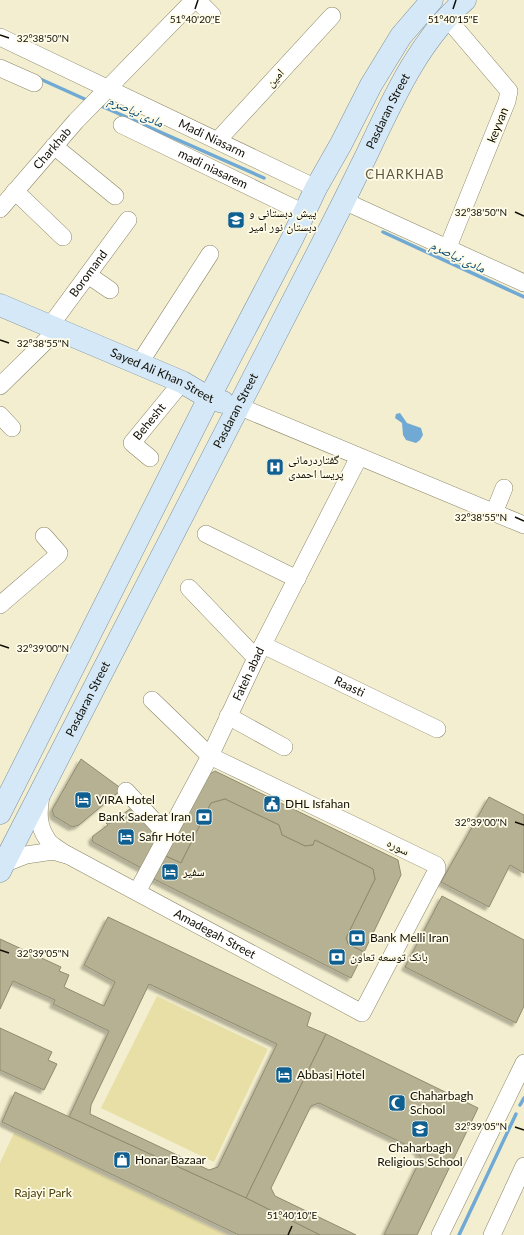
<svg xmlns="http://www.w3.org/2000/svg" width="524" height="1235" viewBox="0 0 524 1235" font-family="Lato,'Noto Naskh Arabic',sans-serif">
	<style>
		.green { fill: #e8dfa6 }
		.water { fill: #71a9d5 }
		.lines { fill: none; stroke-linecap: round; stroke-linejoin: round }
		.stream { stroke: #71a9d5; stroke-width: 3.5 }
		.building { fill: #b6b193; stroke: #908b6f; fill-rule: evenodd; filter: url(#shadow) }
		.minor-casing { stroke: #8a8669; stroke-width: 18 }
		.major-casing { stroke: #7d919f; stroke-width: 23 }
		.minor { stroke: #fff; stroke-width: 17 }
		.major { stroke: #d4e8f8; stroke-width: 22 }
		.ticks { fill: none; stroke: #100e04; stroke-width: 1.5 }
		.labels { text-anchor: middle; stroke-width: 3.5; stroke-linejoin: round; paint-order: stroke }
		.street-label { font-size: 12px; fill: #100e04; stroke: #fefbe8 }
		.poi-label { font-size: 12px; fill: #100e04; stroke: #fefbe8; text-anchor: start }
		.park-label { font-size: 12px; fill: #4a410b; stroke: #fefbe8 }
		.water-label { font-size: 13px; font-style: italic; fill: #004671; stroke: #fefbe8 }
		.neighbourhood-label { font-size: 13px; letter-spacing: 1px; fill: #5d583d; stroke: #fefbe8 }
		.ticks-label { font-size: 10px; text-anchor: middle; fill: #100e04; stroke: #fefbe8; stroke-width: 3.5; stroke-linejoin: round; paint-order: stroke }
	</style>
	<defs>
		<filter id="shadow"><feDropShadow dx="-3.5" dy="3.5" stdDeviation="1" flood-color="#0004"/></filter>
	</defs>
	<rect width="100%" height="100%" fill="#f3eecf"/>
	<!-- green -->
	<g class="green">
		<polygon points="157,996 268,1049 214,1162 101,1108"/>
		<polygon points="14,1133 227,1235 0,1235 0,1163"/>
	</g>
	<!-- water -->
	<polygon class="water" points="400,413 407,423 421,428 423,435 420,440 416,443 406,440 403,435 402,423 395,418 396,414"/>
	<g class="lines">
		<!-- stream -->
		<g class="stream">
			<polyline points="38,78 89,101"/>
			<polyline points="99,105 264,178"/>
			<polyline points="383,232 524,297"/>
			<polyline points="520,1105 524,1098"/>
			<polyline points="459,1235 516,1114"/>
		</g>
	</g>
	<!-- building -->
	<g class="building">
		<polygon points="81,759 122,789 79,825 72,827 54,816 52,810"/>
		<polygon points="215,771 398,860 401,875 364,952 348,944 346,938 375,879 373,869 315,840 313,845 305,846 282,835 279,825 225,799 211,803 181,863 161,854 197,781"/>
		<polygon points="489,797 524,815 524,873 510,865 489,907 441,882"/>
		<polygon points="225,799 279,825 282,835 305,846 313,845 315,840 373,869 375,879 346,938 348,944 364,952 351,978 150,877 161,854 181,863 211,803"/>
		<polygon points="134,806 161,839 143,869 93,842 92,839 93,836 108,825 106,823 111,823"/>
		<polygon points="442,896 524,940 524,1006 516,1023 405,967"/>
		<path d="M108,917L311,1013L307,1026L326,1034L246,1198L69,1117L109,1031L53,1004L55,1000L13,981L0,1009V939L61,967L59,971L69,975L64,987L104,1006L115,982L84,965ZM149,984L277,1044L218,1167L209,1170L90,1114L91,1105Z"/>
		<polygon points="0,1028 52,1052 48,1060 57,1064 44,1090 0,1070"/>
		<polygon points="326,1034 478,1108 417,1235 384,1235 421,1158 417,1150 319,1103 311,1106 271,1188 275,1196 356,1235 320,1235 246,1198"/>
		<polygon points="15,1092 246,1198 320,1235 239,1235 2,1122"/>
	</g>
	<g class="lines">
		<defs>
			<g id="minor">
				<polyline points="197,0 212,15"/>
				<polyline points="447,18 509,91 507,101 448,247"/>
				<path id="s1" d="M0,37L316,188"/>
				<polyline points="0,68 34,83"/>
				<path id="s2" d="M122,125L304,213"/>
				<polyline points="218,140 332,16"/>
				<polyline points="54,146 115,196"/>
				<polyline points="15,191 63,237"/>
				<polyline points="344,201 524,283"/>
				<path id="s3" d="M0,209L76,121L194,0"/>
				<polyline points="88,275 110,290"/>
				<path id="s4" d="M50,326L128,220"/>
				<polyline points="139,364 210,254"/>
				<polyline points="0,386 58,329"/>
				<polyline points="238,406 524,525"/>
				<polyline points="0,415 12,428"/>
				<path id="s5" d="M150,458L132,443L182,382"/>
				<polyline points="494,513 504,488"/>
				<polyline points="206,534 297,579"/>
				<polyline points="189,588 256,658"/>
				<polyline points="0,605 58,555 59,553 44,536"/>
				<path id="s6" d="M263,645L437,729"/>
				<polyline points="228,716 284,747"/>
				<polyline points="126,791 167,835"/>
				<path id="s7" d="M41,796C38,812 38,826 47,839C50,845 59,849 64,853L362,1013L437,870V867L436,865L210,756L152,700"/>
				<polyline points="3,864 26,855 53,851 67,855"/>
				<path id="s8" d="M137,892L210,756L256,658L359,457"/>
				<polyline points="440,1235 524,1063"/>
				<polyline points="492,1235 524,1166"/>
			</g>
			<g id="major">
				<path id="s9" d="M0,305L182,382L209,398L223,402"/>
				<polyline points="0,813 209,398 292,239 316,188 341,144 371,85 401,36 432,0"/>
				<path id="s10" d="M0,871C106,664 211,457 318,252C335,219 351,187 367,154C393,99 419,40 465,0"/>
			</g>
		</defs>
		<!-- minor casing -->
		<use href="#minor" class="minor-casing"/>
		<!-- major casing -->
		<use href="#major" class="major-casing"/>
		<!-- minor -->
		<use href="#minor" class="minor"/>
		<!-- major -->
		<use href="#major" class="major"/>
	</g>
	<!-- ticks -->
	<path class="ticks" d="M195,9L198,0M453,9L456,0M0,35L9,38M515,212L524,216M0,340L9,343M515,517L524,521M0,645L9,648M515,822L524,825M0,950L9,953M515,1127L524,1130M288,1235L292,1226"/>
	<!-- icons -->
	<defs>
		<symbol id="school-square" viewBox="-11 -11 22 22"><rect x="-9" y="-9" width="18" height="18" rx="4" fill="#105f91" stroke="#fefbe8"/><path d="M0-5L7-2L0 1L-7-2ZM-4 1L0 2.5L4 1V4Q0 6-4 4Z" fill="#fff"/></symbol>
		<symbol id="hospital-square" viewBox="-11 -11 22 22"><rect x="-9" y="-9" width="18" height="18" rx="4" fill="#105f91" stroke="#fefbe8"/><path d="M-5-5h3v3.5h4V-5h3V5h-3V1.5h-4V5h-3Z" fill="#fff"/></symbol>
		<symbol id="hotel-square" viewBox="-11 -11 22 22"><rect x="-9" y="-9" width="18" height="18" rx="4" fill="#105f91" stroke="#fefbe8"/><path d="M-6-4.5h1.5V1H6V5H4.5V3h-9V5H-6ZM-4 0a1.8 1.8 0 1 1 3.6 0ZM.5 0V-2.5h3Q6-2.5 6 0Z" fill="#fff"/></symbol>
		<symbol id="civic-square" viewBox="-11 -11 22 22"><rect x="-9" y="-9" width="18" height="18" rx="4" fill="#105f91" stroke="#fefbe8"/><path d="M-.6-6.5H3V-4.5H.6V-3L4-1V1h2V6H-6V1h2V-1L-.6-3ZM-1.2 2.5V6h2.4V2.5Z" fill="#fff"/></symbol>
		<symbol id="bank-square" viewBox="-11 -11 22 22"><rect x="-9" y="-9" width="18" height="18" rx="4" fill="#105f91" stroke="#fefbe8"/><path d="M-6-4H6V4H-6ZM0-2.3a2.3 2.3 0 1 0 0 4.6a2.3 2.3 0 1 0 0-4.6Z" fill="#fff"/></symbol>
		<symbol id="mosque-square" viewBox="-11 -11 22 22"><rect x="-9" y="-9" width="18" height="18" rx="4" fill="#105f91" stroke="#fefbe8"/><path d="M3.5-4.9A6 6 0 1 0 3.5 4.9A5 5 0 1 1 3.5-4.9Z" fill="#fff"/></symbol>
		<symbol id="university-square" viewBox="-11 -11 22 22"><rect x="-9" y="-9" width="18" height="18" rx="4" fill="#105f91" stroke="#fefbe8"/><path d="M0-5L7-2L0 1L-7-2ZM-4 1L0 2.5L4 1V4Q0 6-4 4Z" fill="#fff"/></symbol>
		<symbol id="shop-square" viewBox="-11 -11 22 22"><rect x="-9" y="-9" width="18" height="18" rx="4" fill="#105f91" stroke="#fefbe8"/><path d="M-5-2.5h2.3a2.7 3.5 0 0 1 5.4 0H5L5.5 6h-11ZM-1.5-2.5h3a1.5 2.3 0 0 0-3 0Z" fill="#fff"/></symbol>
	</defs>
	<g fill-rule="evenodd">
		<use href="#school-square" x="226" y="210" width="20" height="20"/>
		<use href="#hospital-square" x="265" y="457" width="20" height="20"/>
		<use href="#hotel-square" x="73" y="790" width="20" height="20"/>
		<use href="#civic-square" x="262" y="794" width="20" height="20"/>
		<use href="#bank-square" x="194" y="807" width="20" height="20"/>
		<use href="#hotel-square" x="116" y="827" width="20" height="20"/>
		<use href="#hotel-square" x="160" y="862" width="20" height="20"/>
		<use href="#bank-square" x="347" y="928" width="20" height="20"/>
		<use href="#bank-square" x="327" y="947" width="20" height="20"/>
		<use href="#hotel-square" x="274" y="1065" width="20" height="20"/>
		<use href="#mosque-square" x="387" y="1093" width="20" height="20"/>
		<use href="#university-square" x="410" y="1119" width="20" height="20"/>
		<use href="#shop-square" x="112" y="1150" width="20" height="20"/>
	</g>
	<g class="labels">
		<!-- street labels -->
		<g class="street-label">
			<text transform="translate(275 78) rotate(-47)" y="4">امین</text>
			<text dy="4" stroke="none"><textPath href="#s10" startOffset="853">Pasdaran Street</textPath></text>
			<text transform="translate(498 125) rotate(-68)" y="4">keyvan</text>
			<text dy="4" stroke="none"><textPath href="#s1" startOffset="235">Madi Niasarm</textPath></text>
			<text dy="4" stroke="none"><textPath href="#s3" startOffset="80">Charkhab</textPath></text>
			<text dy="4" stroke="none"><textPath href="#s2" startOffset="101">madi niasarem</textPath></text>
			<text dy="4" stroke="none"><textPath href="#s4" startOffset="65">Boromand</textPath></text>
			<text dy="4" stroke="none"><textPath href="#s9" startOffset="177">Sayed Ali Khan Street</textPath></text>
			<text dy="4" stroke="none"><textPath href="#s10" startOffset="517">Pasdaran Street</textPath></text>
			<text dy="4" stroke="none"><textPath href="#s5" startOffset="51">Behesht</textPath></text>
			<text dy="4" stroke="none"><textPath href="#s8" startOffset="245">Fateh abad</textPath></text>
			<text dy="4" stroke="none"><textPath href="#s6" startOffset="96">Raasti</textPath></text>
			<text dy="4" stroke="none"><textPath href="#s10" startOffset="193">Pasdaran Street</textPath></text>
			<text transform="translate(398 847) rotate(26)" y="4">سوره</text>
			<text dy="4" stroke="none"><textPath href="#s7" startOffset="238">Amadegah Street</textPath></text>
		</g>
		<!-- poi labels -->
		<g class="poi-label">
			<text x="249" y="217">پیش دبستانی و<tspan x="249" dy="14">دبستان نور امیر</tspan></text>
			<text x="288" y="464">گفتاردرمانی<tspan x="288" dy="14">پریسا احمدی</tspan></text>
			<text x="96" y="804">VIRA Hotel</text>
			<text x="285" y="808">DHL Isfahan</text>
			<text x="191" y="821" text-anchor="end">Bank Saderat Iran</text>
			<text x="139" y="841">Safir Hotel</text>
			<text x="183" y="876">سفیر</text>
			<text x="370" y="942">Bank Melli Iran</text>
			<text x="350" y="961">بانک توسعه تعاون</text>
			<text x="297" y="1079">Abbasi Hotel</text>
			<text x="410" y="1100">Chaharbagh<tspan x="410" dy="14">School</tspan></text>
			<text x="420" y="1152" text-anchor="middle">Chaharbagh<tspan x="420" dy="14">Religious School</tspan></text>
			<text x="135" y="1164">Honar Bazaar</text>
		</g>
		<!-- park labels -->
		<g class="park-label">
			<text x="43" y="1197">Rajayi Park</text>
		</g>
		<!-- water labels -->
		<g class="water-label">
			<text transform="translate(136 111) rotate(24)" y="5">مادی نیاصرم</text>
			<text transform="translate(458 256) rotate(25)" y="5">مادی نیاصرم</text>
		</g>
		<!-- neighbourhood labels -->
		<g class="neighbourhood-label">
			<text x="405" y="179">CHARKHAB</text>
		</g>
	</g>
	<g class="ticks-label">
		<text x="195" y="23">51°40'20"E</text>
		<text x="453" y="23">51°40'15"E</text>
		<text x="43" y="42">32°38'50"N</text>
		<text x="481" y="216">32°38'50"N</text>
		<text x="43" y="347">32°38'55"N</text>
		<text x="481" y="521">32°38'55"N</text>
		<text x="43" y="652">32°39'00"N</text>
		<text x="481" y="826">32°39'00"N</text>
		<text x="43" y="957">32°39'05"N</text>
		<text x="481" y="1130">32°39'05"N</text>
		<text x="292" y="1219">51°40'10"E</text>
	</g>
</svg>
